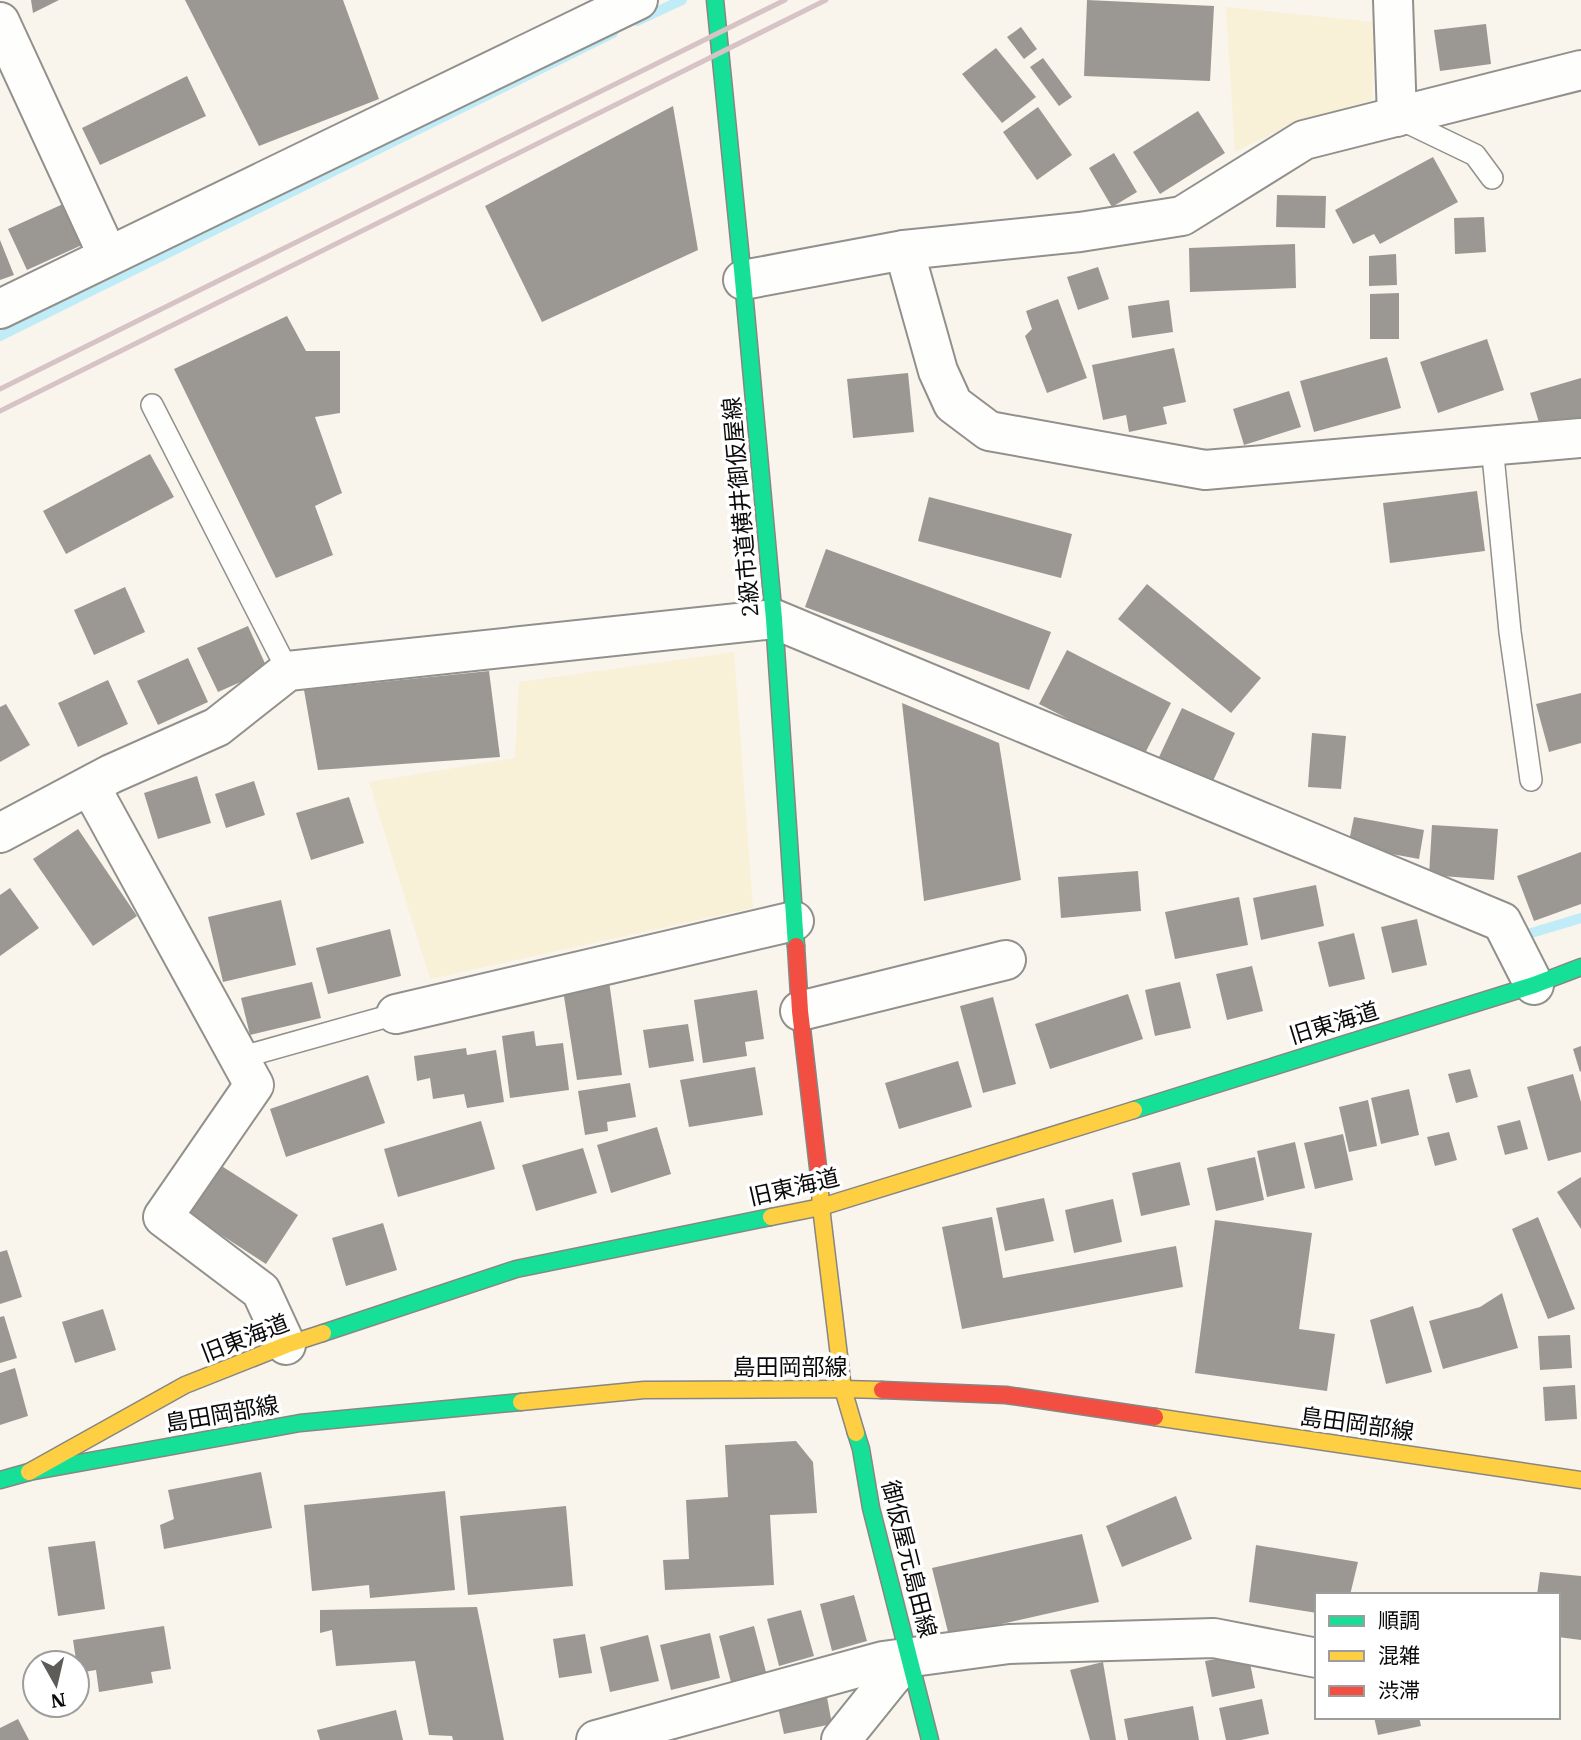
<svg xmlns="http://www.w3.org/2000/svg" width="1581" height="1740" viewBox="0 0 1581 1740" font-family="'IBM Plex Serif','Noto Sans JP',serif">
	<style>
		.farmland { fill: #f8f0d7 }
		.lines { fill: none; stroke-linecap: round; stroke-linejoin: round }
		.stream { stroke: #bfecf7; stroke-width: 10 }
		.building { fill: #9b9893 }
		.lane-casing { stroke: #92908c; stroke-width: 24 }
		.street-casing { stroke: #92908c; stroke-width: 42 }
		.fast-casing { stroke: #888683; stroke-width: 19 }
		.slow-casing { stroke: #888683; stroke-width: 19 }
		.jam-casing { stroke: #888683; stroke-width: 19 }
		.lane { stroke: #fefefc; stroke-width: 21 }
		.street { stroke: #fefefc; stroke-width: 38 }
		.fast { stroke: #16e098; stroke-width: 16 }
		.slow { stroke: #ffcf43; stroke-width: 16 }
		.jam { stroke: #f24e42; stroke-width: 16 }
		.rail { stroke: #d7c2c5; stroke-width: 5 }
		.labels { text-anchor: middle; stroke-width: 7; stroke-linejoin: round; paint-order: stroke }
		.street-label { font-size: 23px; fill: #0a0a0a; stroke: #fff }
	</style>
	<rect width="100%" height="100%" fill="#f9f5ed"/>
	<!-- farmland -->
	<g class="farmland">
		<polygon points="1226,7 1374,22 1372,100 1294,123 1235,152"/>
		<polygon points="734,652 753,908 430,979 369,782 515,758 519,682"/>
	</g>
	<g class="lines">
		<!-- stream -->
		<g class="stream">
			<polyline points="637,21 682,0"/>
			<polyline points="0,336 613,33"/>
			<polyline points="1528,934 1581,918"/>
		</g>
	</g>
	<!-- building -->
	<g class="building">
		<polygon points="31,0 59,0 33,13"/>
		<polygon points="185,0 343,0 379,99 259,146"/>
		<polygon points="1087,0 1214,6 1210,81 1084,76"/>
		<polygon points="1486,24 1491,64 1440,71 1434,30"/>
		<polygon points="1021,27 1037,49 1024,59 1007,37"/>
		<polygon points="996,48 1036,97 1002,123 962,74"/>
		<polygon points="1043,58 1072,97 1059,106 1030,67"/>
		<polygon points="187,76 206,116 100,165 82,128"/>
		<polygon points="673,106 698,250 542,322 485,206"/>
		<polygon points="1038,107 1072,155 1037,180 1003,132"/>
		<polygon points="1198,111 1225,153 1160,194 1133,152"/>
		<polygon points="1114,153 1137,192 1112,207 1089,168"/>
		<polygon points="1433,157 1458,202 1380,244 1374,234 1353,244 1335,210"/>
		<polygon points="1277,195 1326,196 1325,228 1276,227"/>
		<polygon points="63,204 82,245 27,270 8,229"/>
		<polygon points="1484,217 1486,252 1455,254 1454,218"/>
		<polygon points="0,240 14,275 0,280"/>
		<polygon points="1295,244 1296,288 1190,292 1189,248"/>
		<polygon points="1396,254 1397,285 1369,286 1369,256"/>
		<polygon points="1098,267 1109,299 1078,310 1067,277"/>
		<polygon points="1399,293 1399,339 1370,339 1370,294"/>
		<polygon points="1058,299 1087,378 1047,393 1025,336 1032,329 1026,311"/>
		<polygon points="1169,300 1173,332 1132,338 1128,306"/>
		<polygon points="287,316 306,351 340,351 340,413 315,417 342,493 315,506 333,555 276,578 174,369"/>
		<polygon points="1487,339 1504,390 1438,413 1420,362"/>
		<polygon points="1174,348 1186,402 1163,407 1167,424 1129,432 1126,415 1103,420 1092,365"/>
		<polygon points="1387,357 1401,408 1314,432 1300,381"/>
		<polygon points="908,373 914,432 853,438 847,379"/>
		<polygon points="1581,378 1581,417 1541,429 1530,393"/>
		<polygon points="1289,391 1301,427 1244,445 1233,409"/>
		<polygon points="150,454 174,497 66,554 43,511"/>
		<polygon points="1477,491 1485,551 1390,563 1383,503"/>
		<polygon points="929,497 1072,534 1061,578 918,541"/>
		<polygon points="826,549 1051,632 1029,690 805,607"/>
		<polygon points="1147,584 1261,678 1231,713 1118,619"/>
		<polygon points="125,587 145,632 94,655 74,610"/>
		<polygon points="248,626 268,670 218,692 197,648"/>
		<polygon points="1067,650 1171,703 1143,757 1039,704"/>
		<polygon points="188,658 208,702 158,725 137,681"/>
		<polygon points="489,671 500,757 318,770 304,690"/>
		<polygon points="108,680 128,724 78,747 58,703"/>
		<polygon points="1581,693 1581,743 1549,752 1536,704"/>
		<polygon points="902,703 999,743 1021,880 924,901"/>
		<polygon points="6,704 30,745 0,762 0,707"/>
		<polygon points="1182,708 1235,733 1213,781 1159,757"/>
		<polygon points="1312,733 1346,736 1341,789 1308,787"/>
		<polygon points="197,776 211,823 158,839 144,793"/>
		<polygon points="254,781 265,815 226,828 215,794"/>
		<polygon points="349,797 364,843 311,860 296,813"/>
		<polygon points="1354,817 1424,830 1419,859 1348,846"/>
		<polygon points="1432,825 1498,829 1494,880 1429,875"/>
		<polygon points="78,829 137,916 93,946 33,859"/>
		<polygon points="1581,852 1581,904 1534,921 1517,876"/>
		<polygon points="1138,871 1141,911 1061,918 1058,877"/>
		<polygon points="1316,885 1324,926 1261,940 1253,898"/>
		<polygon points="10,888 39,928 0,956 0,895"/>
		<polygon points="1239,897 1248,945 1175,959 1165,912"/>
		<polygon points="281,900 296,965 223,982 208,917"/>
		<polygon points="1417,919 1427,965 1392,973 1381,927"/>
		<polygon points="390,929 401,976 328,994 316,948"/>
		<polygon points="1354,933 1365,979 1329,987 1318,942"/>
		<polygon points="1252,966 1263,1011 1227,1020 1216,974"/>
		<polygon points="609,981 622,1075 577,1080 563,990"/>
		<polygon points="312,982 321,1018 250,1035 241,998"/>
		<polygon points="1180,982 1191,1028 1155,1036 1145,990"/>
		<polygon points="757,990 764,1039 745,1042 747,1056 703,1063 694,1000"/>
		<polygon points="1128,994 1143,1039 1050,1069 1035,1024"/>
		<polygon points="993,997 1016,1084 983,1093 960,1006"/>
		<polygon points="688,1024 694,1061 649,1068 643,1030"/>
		<polygon points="534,1031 536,1046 563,1043 569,1090 510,1098 502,1036"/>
		<polygon points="1581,1046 1581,1071 1580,1072 1573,1049"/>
		<polygon points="466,1048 467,1055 496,1050 504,1102 467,1108 464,1094 433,1099 430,1078 417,1081 414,1056"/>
		<polygon points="958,1061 972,1107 899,1129 885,1083"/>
		<polygon points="755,1067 763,1115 689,1127 680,1080"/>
		<polygon points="1470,1069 1478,1097 1456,1103 1448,1074"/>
		<polygon points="1573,1074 1581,1102 1581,1152 1548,1161 1527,1087"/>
		<polygon points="368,1075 385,1123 286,1157 270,1109"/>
		<polygon points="630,1083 636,1117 607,1122 608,1131 585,1135 578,1091"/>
		<polygon points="1409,1089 1419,1135 1381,1144 1371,1098"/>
		<polygon points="1368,1100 1377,1146 1349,1152 1339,1107"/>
		<polygon points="1520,1120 1528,1149 1505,1155 1497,1126"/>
		<polygon points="481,1121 495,1169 398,1197 384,1149"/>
		<polygon points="657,1127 671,1174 611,1193 597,1145"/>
		<polygon points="1449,1132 1457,1160 1435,1166 1427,1137"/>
		<polygon points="1343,1134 1353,1180 1315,1189 1304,1143"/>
		<polygon points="1295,1142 1305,1188 1267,1197 1257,1151"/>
		<polygon points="583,1148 597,1193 536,1211 522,1165"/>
		<polygon points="1255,1157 1264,1200 1216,1211 1207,1168"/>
		<polygon points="1180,1162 1190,1205 1141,1216 1132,1173"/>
		<polygon points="220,1165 298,1215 266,1264 189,1214"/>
		<polygon points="1581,1177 1581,1229 1557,1192"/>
		<polygon points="1044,1198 1054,1241 1005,1251 996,1208"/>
		<polygon points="1113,1199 1122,1242 1074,1253 1065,1210"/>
		<polygon points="992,1217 1003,1278 1176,1246 1183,1287 962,1329 942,1227"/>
		<polygon points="1538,1217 1575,1309 1548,1319 1512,1229"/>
		<polygon points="1215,1220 1312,1233 1299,1329 1335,1334 1327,1391 1195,1373"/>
		<polygon points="383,1223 397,1270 346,1286 332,1238"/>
		<polygon points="7,1250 22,1297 0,1304 0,1252"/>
		<polygon points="1502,1293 1518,1348 1443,1369 1429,1321 1480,1307"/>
		<polygon points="1413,1306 1432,1372 1386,1384 1370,1320"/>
		<polygon points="103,1309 116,1350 75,1363 62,1322"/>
		<polygon points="4,1316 17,1358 0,1363 0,1317"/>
		<polygon points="1570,1335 1572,1368 1540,1370 1538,1336"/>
		<polygon points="15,1368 28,1416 0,1425 0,1373"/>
		<polygon points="1575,1385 1577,1419 1545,1421 1543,1387"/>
		<polygon points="796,1441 813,1462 817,1513 770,1515 774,1585 665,1590 663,1560 689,1559 686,1500 728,1497 725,1445"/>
		<polygon points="261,1472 272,1528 164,1549 160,1525 174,1519 168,1490"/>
		<polygon points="445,1491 455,1590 370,1598 369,1585 312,1591 304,1505"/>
		<polygon points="1176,1496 1192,1539 1122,1567 1106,1526"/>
		<polygon points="566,1506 573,1586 468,1595 460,1516"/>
		<polygon points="1082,1534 1099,1602 949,1636 932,1568"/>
		<polygon points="95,1541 105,1609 58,1616 48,1547"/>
		<polygon points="1256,1545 1358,1562 1350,1595 1317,1595 1317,1613 1249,1602"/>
		<polygon points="1540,1572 1581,1576 1581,1640 1558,1637 1558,1595 1537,1595"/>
		<polygon points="854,1595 867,1641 832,1651 820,1604"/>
		<polygon points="477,1607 504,1740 453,1740 452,1736 429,1735 415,1661 336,1666 332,1630 320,1633 320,1610"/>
		<polygon points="801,1610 814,1656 779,1666 767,1619"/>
		<polygon points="164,1626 171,1669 151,1672 153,1683 99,1692 96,1670 78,1673 73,1640"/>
		<polygon points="754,1626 766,1672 731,1682 719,1636"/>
		<polygon points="710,1633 720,1678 671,1690 660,1645"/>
		<polygon points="585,1634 592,1673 559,1678 553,1639"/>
		<polygon points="648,1635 659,1681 610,1692 600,1647"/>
		<polygon points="1248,1653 1255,1688 1212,1697 1205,1661"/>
		<polygon points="1103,1662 1116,1740 1090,1740 1070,1670"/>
		<polygon points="826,1692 832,1724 784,1734 777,1703"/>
		<polygon points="1262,1699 1269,1734 1241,1740 1226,1740 1219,1708"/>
		<polygon points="1193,1706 1199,1740 1128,1740 1124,1719"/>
		<polygon points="396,1710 403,1740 320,1740 317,1730"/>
		<polygon points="1374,1717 1419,1717 1421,1726 1378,1735"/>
		<polygon points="18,1719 29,1740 0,1740 0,1728"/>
	</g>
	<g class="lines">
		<defs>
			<g id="lane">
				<polyline points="1398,118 1475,155 1492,178"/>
				<polyline points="152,405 288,671"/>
				<polyline points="1492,445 1510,632 1531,780"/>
				<polyline points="239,1058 396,1014"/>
			</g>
			<g id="street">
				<polyline points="1393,0 1397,117"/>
				<polyline points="0,22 108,256"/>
				<polyline points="904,250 938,371 953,404 989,431 1205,470 1581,438"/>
				<polyline points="743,280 904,250 1080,232 1182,216 1304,140 1581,70"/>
				<polyline points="0,309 638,0"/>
				<polyline points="90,786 254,1085 163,1217 261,1291 286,1345"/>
				<polyline points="0,833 111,774 217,727 288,671 774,619 1502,922 1534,985"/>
				<polyline points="800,1011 1006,960"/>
				<polyline points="396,1014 794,921"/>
				<polyline points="596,1740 883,1661 1009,1644 1214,1638 1317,1658"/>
				<polyline points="841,1740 890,1679 910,1658"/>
			</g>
			<g id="fast">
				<polyline points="715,0 743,280 774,619 796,946"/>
				<polyline points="1134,1110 1534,985 1581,967"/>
				<polyline points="323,1333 516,1269 771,1217"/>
				<polyline points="856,1433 861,1449 871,1508 930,1740"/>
				<polyline points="0,1480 29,1472 300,1423 521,1402"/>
			</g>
			<g id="slow">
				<polyline points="819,1176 821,1207 843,1389 856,1433"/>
				<polyline points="771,1217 821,1207 1134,1110"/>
				<polyline points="521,1402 644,1390 843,1389 882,1390"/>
				<polyline points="1155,1417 1581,1480"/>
				<polyline points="29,1472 185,1385 286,1345 323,1333"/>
			</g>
			<g id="jam">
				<polyline points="796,946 800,1011 819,1176"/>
				<polyline points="882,1390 1006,1395 1155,1417"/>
			</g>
		</defs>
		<!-- lane casing -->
		<use href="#lane" class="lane-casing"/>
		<!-- street casing -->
		<use href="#street" class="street-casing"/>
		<!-- fast casing -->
		<use href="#fast" class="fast-casing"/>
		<!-- slow casing -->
		<use href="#slow" class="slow-casing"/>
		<!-- jam casing -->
		<use href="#jam" class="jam-casing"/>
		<!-- lane -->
		<use href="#lane" class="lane"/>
		<!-- street -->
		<use href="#street" class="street"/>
		<!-- fast -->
		<use href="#fast" class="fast"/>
		<!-- slow -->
		<use href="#slow" class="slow"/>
		<!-- jam -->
		<use href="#jam" class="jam"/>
		<!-- rail -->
		<g class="rail">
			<polyline points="0,389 785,0"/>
			<polyline points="0,411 826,0"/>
		</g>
	</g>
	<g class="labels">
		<!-- street labels -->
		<g class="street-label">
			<text transform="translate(741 507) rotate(-95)" y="8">2級市道横井御仮屋線</text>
			<text transform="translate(1334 1023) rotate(-17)" y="8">旧東海道</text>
			<text transform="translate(794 1187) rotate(-13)" y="8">旧東海道</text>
			<text transform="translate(245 1338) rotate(-21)" y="8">旧東海道</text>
			<text x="790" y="1375">島田岡部線</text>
			<text transform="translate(222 1414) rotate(-10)" y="8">島田岡部線</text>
			<text transform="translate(1357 1424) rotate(8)" y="8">島田岡部線</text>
			<text transform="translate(909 1559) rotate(76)" y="8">御仮屋元島田線</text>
		</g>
	</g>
	<!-- legend -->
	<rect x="1315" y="1593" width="245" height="126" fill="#ffffff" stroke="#9d9d9d" stroke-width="2"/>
	<rect x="1329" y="1616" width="35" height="10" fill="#16e098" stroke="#9d9d9d" stroke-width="2"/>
	<text x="1378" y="1628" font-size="21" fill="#0a0a0a">順調</text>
	<rect x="1329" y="1651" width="35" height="10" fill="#ffcf43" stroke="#9d9d9d" stroke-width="2"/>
	<text x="1378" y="1663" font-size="21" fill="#0a0a0a">混雑</text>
	<rect x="1329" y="1686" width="35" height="10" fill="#f24e42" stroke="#9d9d9d" stroke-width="2"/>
	<text x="1378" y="1698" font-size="21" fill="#0a0a0a">渋滞</text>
	<!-- north arrow -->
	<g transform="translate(56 1684) rotate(172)"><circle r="33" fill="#ffffff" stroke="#9d9d9d" stroke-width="2"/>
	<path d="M0-5L12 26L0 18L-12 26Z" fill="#5e5c59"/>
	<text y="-10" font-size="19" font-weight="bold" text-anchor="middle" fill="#0a0a0a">N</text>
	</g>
</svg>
